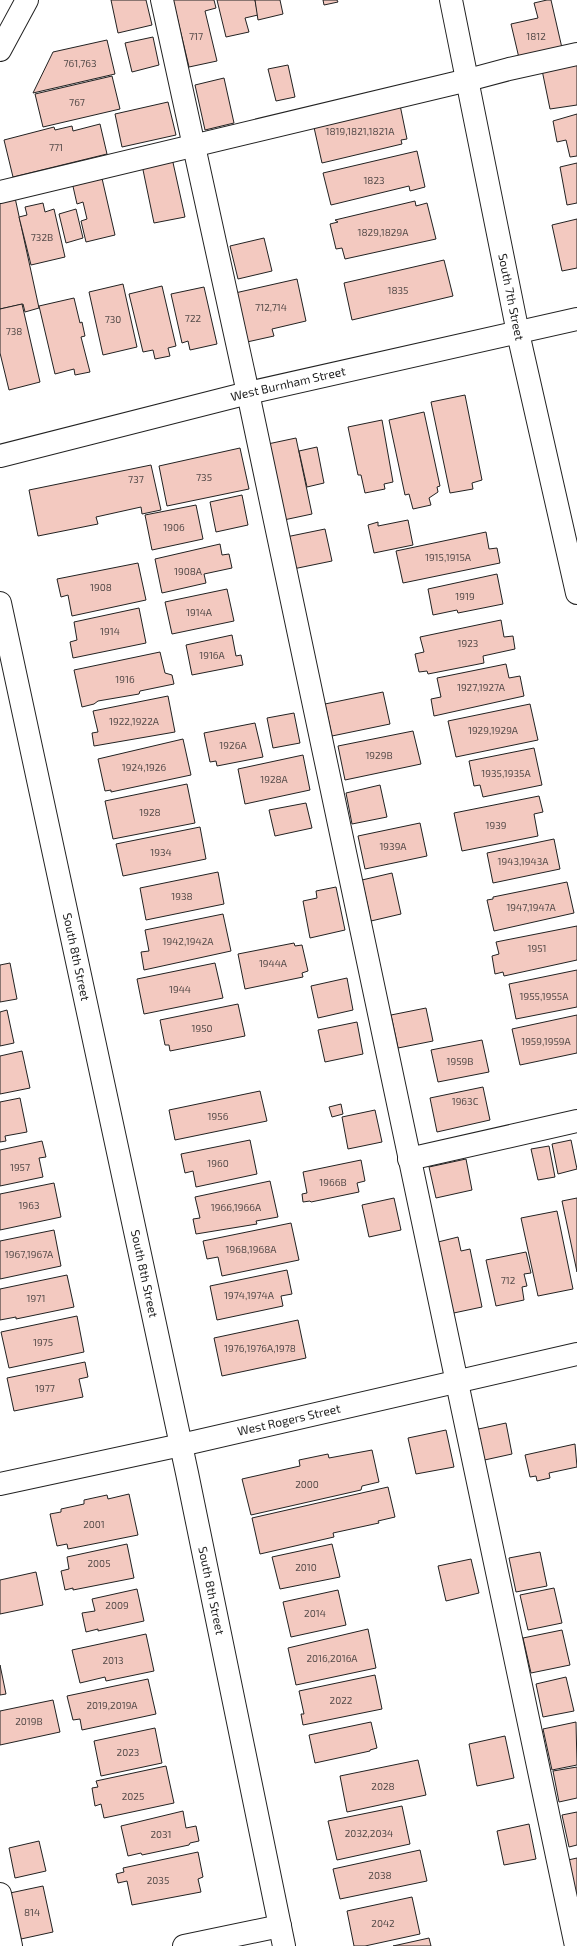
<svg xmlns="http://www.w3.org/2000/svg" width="577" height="1946" viewBox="0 0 577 1946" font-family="'Exo 2',sans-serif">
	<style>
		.building { fill: #f3c9c0; stroke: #222 }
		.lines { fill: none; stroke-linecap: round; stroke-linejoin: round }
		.minor-casing { stroke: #222; stroke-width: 24 }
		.minor { stroke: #fff; stroke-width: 22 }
		.labels { text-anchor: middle; stroke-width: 3; stroke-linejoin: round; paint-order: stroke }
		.number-label { font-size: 10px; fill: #564c4a }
		.street-label { font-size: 12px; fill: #222; stroke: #fff }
	</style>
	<rect width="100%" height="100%" fill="#fff"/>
	<!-- building -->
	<g class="building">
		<polygon points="111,0 146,0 152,25 118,33"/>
		<polygon points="173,0 214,0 216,8 205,11 217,61 189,67"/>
		<polygon points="217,0 255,0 258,15 245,18 249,32 226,37"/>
		<polygon points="255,0 280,0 283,14 258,20"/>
		<polygon points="323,0 337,0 338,2 324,5"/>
		<polygon points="547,0 551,0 562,48 519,58 511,24 538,18 534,3"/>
		<polygon points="153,37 159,65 132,72 125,43"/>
		<polygon points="107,40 115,74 33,93 53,52"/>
		<polygon points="577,62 577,105 550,109 542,70"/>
		<polygon points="288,65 295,97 276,101 268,69"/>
		<polygon points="112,76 120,109 43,127 35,94"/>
		<polygon points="224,78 234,123 205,130 195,85"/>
		<polygon points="168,102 176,135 122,147 115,114"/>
		<polygon points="400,105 407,139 401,140 402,144 322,163 313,123"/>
		<polygon points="577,114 577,156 570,157 566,140 557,142 553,121"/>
		<polygon points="100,124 107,154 13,177 4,140 54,127 55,130 72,126 73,131"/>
		<polygon points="417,151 425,187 410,191 409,186 331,205 323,173"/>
		<polygon points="172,158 185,217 154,223 142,165"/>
		<polygon points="577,163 577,203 567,205 560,167"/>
		<polygon points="101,174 115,235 86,242 81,221 87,219 83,202 77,204 72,182"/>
		<polygon points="14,193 39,308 25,312 23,304 0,309 0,196"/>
		<polygon points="415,201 416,206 427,203 436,239 345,259 342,248 336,249 330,224 338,222 335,220"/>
		<polygon points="43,203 45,212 54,209 65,257 31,265 19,217 27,215 25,207"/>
		<polygon points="76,209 83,238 66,243 59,214"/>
		<polygon points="577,219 577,268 562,271 552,225"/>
		<polygon points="264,238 272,271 238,279 230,246"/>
		<polygon points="444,260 453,296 352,320 344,283"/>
		<polygon points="297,279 306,321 272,329 274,336 247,342 235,293"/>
		<polygon points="123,284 137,347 103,355 89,292"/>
		<polygon points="162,286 176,346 168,348 170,356 155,359 153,350 143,352 129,294"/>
		<polygon points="204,287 217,344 190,350 188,341 182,343 171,294"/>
		<polygon points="74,298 80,323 82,322 85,336 81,337 90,372 75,375 74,369 55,374 39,306"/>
		<polygon points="22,304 40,382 9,390 0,353 0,309"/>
		<polygon points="465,395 482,480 472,483 473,489 450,493 431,402"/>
		<polygon points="424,412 440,486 437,487 438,492 429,498 431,505 413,509 409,494 405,495 389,420"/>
		<polygon points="382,420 393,482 384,484 385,489 365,493 361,475 358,475 348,427"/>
		<polygon points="296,438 312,514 279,521 263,445"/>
		<polygon points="317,447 324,483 307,487 299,451"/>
		<polygon points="240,448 249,489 167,506 159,466"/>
		<polygon points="151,465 161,510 142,514 141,507 96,517 98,524 38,536 29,490"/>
		<polygon points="242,495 248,525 216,532 210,502"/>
		<polygon points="196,505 203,539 152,550 145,515"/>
		<polygon points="408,520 413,545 374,553 368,525 378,522 378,526"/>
		<polygon points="325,529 332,561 293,569 286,537"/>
		<polygon points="486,532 489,549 497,548 500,563 403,583 396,551"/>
		<polygon points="220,544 222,555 229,554 232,568 204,574 206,583 162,593 155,559"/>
		<polygon points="138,563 146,600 72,616 68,595 61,597 57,579"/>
		<polygon points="497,574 503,604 458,613 457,610 433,615 428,589"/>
		<polygon points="227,589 234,621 172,634 165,602"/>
		<polygon points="139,608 146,643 73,658 70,642 77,640 74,622"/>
		<polygon points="501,620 504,637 513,636 515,649 483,656 484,663 428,674 427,671 419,672 415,654 424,652 420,637"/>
		<polygon points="232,635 236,656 241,655 243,665 192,675 186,645"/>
		<polygon points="160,652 165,673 172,675 174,684 140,691 139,694 98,701 94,704 82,707 74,670"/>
		<polygon points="506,664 509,678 520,676 524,696 434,716 431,699 441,697 437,678"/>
		<polygon points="383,692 390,724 332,736 325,704"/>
		<polygon points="168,696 175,732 94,746 92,733 98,732 93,711"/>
		<polygon points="530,704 538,740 456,757 448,721"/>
		<polygon points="294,713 300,743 273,748 267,718"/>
		<polygon points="255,723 263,757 217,766 216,761 210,762 204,733"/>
		<polygon points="413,731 421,764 345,780 338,746"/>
		<polygon points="183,739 191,775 111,792 111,790 105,791 98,759"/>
		<polygon points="534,748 542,785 483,797 480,785 474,786 469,761"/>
		<polygon points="303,755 310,790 245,804 238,769"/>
		<polygon points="187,784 195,823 113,839 105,801"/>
		<polygon points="380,785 387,817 352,824 346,793"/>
		<polygon points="539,796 543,812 534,814 538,836 462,851 454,813"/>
		<polygon points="306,803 312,828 275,836 269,810"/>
		<polygon points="420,823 427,856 365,869 358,836"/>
		<polygon points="200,827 206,859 123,876 116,844"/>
		<polygon points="554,839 560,869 493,883 487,853"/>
		<polygon points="218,872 224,904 146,920 140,888"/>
		<polygon points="392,873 401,914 371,921 362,880"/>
		<polygon points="567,882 574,913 494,931 487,900 493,899 493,897"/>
		<polygon points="336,887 345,930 310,938 303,901 317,898 316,891"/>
		<polygon points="223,914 231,951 144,970 141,952 149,951 145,930"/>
		<polygon points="577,926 577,960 504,976 503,972 495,974 492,956 499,954 496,942"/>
		<polygon points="294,943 295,946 302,945 308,971 302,973 303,977 245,989 238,954"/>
		<polygon points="10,963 17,999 0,1002 0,965"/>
		<polygon points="215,963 223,998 144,1014 137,979"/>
		<polygon points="577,970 577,1007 516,1019 509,984"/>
		<polygon points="347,978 353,1010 318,1018 311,986"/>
		<polygon points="238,1004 245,1036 170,1051 169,1045 165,1045 160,1020"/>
		<polygon points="426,1008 433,1041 398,1048 391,1015"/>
		<polygon points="7,1010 14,1043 0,1046 0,1012"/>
		<polygon points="577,1015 577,1053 520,1065 512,1029"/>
		<polygon points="357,1022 363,1054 325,1062 318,1030"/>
		<polygon points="482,1040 489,1072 438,1082 431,1050"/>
		<polygon points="22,1051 30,1088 0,1094 0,1056"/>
		<polygon points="483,1087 490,1120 437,1132 430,1098"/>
		<polygon points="260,1091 267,1121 175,1140 169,1110"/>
		<polygon points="20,1098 27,1132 5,1136 6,1141 0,1142 0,1102"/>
		<polygon points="341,1104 343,1114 332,1117 329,1107"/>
		<polygon points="375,1110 382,1142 348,1149 342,1117"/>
		<polygon points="250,1140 257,1174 196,1187 193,1171 185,1173 181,1154"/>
		<polygon points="571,1140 577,1169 558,1174 552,1144"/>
		<polygon points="42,1141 46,1157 39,1158 43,1177 0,1186 0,1150"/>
		<polygon points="549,1146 555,1177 538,1180 531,1149"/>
		<polygon points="466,1159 472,1190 436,1198 429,1167"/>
		<polygon points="361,1160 365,1181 357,1183 359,1192 311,1202 310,1201 303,1202 302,1194 307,1193 303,1172"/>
		<polygon points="270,1181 278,1217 256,1221 257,1224 196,1234 193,1219 200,1218 195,1197"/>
		<polygon points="54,1183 61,1217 0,1230 0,1194"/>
		<polygon points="394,1198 401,1230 369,1237 362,1205"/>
		<polygon points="577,1198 577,1272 562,1201"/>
		<polygon points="557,1211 573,1289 538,1296 521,1218"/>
		<polygon points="291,1223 299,1260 222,1276 218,1257 207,1259 203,1241"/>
		<polygon points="54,1230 61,1266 0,1279 0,1241"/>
		<polygon points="458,1237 461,1251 470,1249 482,1307 449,1314 434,1243"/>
		<polygon points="526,1252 531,1273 524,1274 527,1286 522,1287 524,1300 496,1306 486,1260"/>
		<polygon points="287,1270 292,1294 281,1296 283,1306 217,1320 210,1286"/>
		<polygon points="67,1275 74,1307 16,1319 16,1317 0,1320 0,1289"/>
		<polygon points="77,1316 84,1352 9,1368 1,1332"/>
		<polygon points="298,1320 306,1358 222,1376 214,1338"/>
		<polygon points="85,1362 88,1377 79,1379 83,1397 14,1411 7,1378"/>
		<polygon points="506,1423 512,1454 480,1461 474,1430"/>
		<polygon points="446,1430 454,1467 416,1474 408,1438"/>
		<polygon points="575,1444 577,1467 549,1473 550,1478 537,1481 536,1476 530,1477 525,1455"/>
		<polygon points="372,1450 379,1482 362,1486 361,1490 251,1515 242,1479 300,1466 299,1460 328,1454 329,1458"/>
		<polygon points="388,1487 395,1517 378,1521 379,1523 333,1533 334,1537 260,1554 252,1518"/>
		<polygon points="129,1494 138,1535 68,1549 67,1544 57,1546 50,1514 61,1512 61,1509 84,1504 84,1500 107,1495 108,1499"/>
		<polygon points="127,1544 134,1578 73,1590 73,1588 65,1590 61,1571 69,1569 67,1557"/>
		<polygon points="332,1544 340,1577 280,1589 272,1557"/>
		<polygon points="540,1552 547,1586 516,1592 509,1558"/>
		<polygon points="471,1559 479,1593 446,1601 438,1566"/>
		<polygon points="36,1572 43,1605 0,1614 0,1580"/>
		<polygon points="554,1588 562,1623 528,1630 520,1595"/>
		<polygon points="137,1589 144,1621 98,1631 98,1629 86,1632 82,1613 95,1611 92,1599"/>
		<polygon points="338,1590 346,1625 291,1637 283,1602"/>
		<polygon points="368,1629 376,1668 296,1685 288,1648"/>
		<polygon points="562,1630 570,1665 531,1673 523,1638"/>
		<polygon points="146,1634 154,1671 106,1681 105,1677 80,1683 72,1650"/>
		<polygon points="0,1665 6,1694 0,1695"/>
		<polygon points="375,1675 382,1709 303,1725 301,1714 304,1714 299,1691"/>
		<polygon points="566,1677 574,1711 543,1717 536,1684"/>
		<polygon points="148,1679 156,1714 82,1730 80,1719 73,1720 67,1696"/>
		<polygon points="53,1700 60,1732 0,1745 0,1711"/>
		<polygon points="371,1722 377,1748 370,1750 370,1751 315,1763 309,1735"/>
		<polygon points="576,1722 577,1765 552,1770 543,1729"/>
		<polygon points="155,1728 162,1763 101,1776 94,1741"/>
		<polygon points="505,1736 514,1778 477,1786 469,1744"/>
		<polygon points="418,1760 426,1795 347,1812 340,1776"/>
		<polygon points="166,1766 174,1803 104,1818 101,1804 95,1806 92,1788 98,1787 96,1781"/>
		<polygon points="577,1767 577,1798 559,1802 553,1771"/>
		<polygon points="402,1806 410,1844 337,1860 328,1821"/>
		<polygon points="183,1811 186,1828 196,1826 199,1841 190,1843 189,1845 142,1855 141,1853 128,1856 121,1826"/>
		<polygon points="577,1812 577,1845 569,1847 562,1815"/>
		<polygon points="529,1824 536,1859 504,1865 497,1831"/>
		<polygon points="39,1841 46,1871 15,1878 9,1848"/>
		<polygon points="420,1850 427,1881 340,1899 333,1869"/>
		<polygon points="198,1852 203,1877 198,1879 201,1892 132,1905 127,1881 118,1883 116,1874 124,1872 123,1868"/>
		<polygon points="577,1858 577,1895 576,1895 568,1860"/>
		<polygon points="43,1886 53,1932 21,1939 10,1893"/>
		<polygon points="412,1897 420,1934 365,1946 354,1946 347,1911"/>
		<polygon points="429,1938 431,1946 393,1946"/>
	</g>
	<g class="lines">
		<defs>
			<g id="minor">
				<polyline points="162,0 248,393 576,1946"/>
				<path id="s1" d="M451,0L518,333L577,593"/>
				<polyline points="0,50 27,0"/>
				<polyline points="0,192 468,80 509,69 577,54"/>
				<path id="s2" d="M0,456L248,393L577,319"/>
				<path id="s3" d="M0,603L187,1473L284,1946"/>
				<polyline points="409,1159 577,1121"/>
				<path id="s4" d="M0,1484L181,1445L577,1354"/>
				<polyline points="0,1894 11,1946"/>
				<polyline points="184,1946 280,1926"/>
			</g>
		</defs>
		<!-- minor casing -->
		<use href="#minor" class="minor-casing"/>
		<!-- minor -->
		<use href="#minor" class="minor"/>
	</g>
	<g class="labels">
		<!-- number labels -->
		<g class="number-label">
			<text x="196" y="40">717</text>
			<text x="536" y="40">1812</text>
			<text x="80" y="67">761,763</text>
			<text x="77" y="106">767</text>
			<text x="360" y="135">1819,1821,1821A</text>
			<text x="56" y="151">771</text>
			<text x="374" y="184">1823</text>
			<text x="383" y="236">1829,1829A</text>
			<text x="42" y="241">732B</text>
			<text x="398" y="294">1835</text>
			<text x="271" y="311">712,714</text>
			<text x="193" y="322">722</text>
			<text x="113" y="323">730</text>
			<text x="14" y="335">738</text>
			<text x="204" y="481">735</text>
			<text x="136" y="483">737</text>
			<text x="174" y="531">1906</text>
			<text x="448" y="561">1915,1915A</text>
			<text x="188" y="575">1908A</text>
			<text x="101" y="591">1908</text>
			<text x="465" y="600">1919</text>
			<text x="199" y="616">1914A</text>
			<text x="110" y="635">1914</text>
			<text x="468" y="647">1923</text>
			<text x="212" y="659">1916A</text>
			<text x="125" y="683">1916</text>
			<text x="481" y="691">1927,1927A</text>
			<text x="134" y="725">1922,1922A</text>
			<text x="493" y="734">1929,1929A</text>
			<text x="233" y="749">1926A</text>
			<text x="379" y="759">1929B</text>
			<text x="144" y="771">1924,1926</text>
			<text x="506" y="777">1935,1935A</text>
			<text x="274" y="783">1928A</text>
			<text x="150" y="816">1928</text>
			<text x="496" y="829">1939</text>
			<text x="393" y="850">1939A</text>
			<text x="161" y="856">1934</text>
			<text x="523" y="865">1943,1943A</text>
			<text x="182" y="900">1938</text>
			<text x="531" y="911">1947,1947A</text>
			<text x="188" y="945">1942,1942A</text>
			<text x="537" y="952">1951</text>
			<text x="273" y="967">1944A</text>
			<text x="180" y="993">1944</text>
			<text x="544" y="1000">1955,1955A</text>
			<text x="202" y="1032">1950</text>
			<text x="546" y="1045">1959,1959A</text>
			<text x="460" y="1065">1959B</text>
			<text x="465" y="1105">1963C</text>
			<text x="218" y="1120">1956</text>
			<text x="218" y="1167">1960</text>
			<text x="20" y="1171">1957</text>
			<text x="333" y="1186">1966B</text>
			<text x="29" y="1209">1963</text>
			<text x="236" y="1211">1966,1966A</text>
			<text x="251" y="1253">1968,1968A</text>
			<text x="29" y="1258">1967,1967A</text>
			<text x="508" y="1284">712</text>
			<text x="249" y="1299">1974,1974A</text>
			<text x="36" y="1302">1971</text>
			<text x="43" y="1346">1975</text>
			<text x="260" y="1352">1976,1976A,1978</text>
			<text x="45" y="1392">1977</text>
			<text x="307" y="1488">2000</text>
			<text x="94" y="1528">2001</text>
			<text x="99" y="1567">2005</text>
			<text x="306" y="1571">2010</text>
			<text x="117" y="1609">2009</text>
			<text x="315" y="1617">2014</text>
			<text x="332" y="1662">2016,2016A</text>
			<text x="113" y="1664">2013</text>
			<text x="341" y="1704">2022</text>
			<text x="112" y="1709">2019,2019A</text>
			<text x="29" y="1725">2019B</text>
			<text x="128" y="1756">2023</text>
			<text x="383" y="1790">2028</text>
			<text x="133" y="1800">2025</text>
			<text x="369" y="1837">2032,2034</text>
			<text x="161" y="1838">2031</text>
			<text x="380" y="1879">2038</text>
			<text x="158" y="1884">2035</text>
			<text x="32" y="1916">814</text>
			<text x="383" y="1927">2042</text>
		</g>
		<!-- street labels -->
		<g class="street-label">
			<text dy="4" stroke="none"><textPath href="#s1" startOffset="303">South 7th Street</textPath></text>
			<text dy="4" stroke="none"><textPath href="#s2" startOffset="297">West Burnham Street</textPath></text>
			<text dy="4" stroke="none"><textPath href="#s3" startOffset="362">South 8th Street</textPath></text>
			<text dy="4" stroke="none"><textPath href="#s3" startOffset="686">South 8th Street</textPath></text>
			<text dy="4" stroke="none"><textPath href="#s4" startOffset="296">West Rogers Street</textPath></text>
			<text dy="4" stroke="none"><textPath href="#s3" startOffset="1010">South 8th Street</textPath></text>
		</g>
	</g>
</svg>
